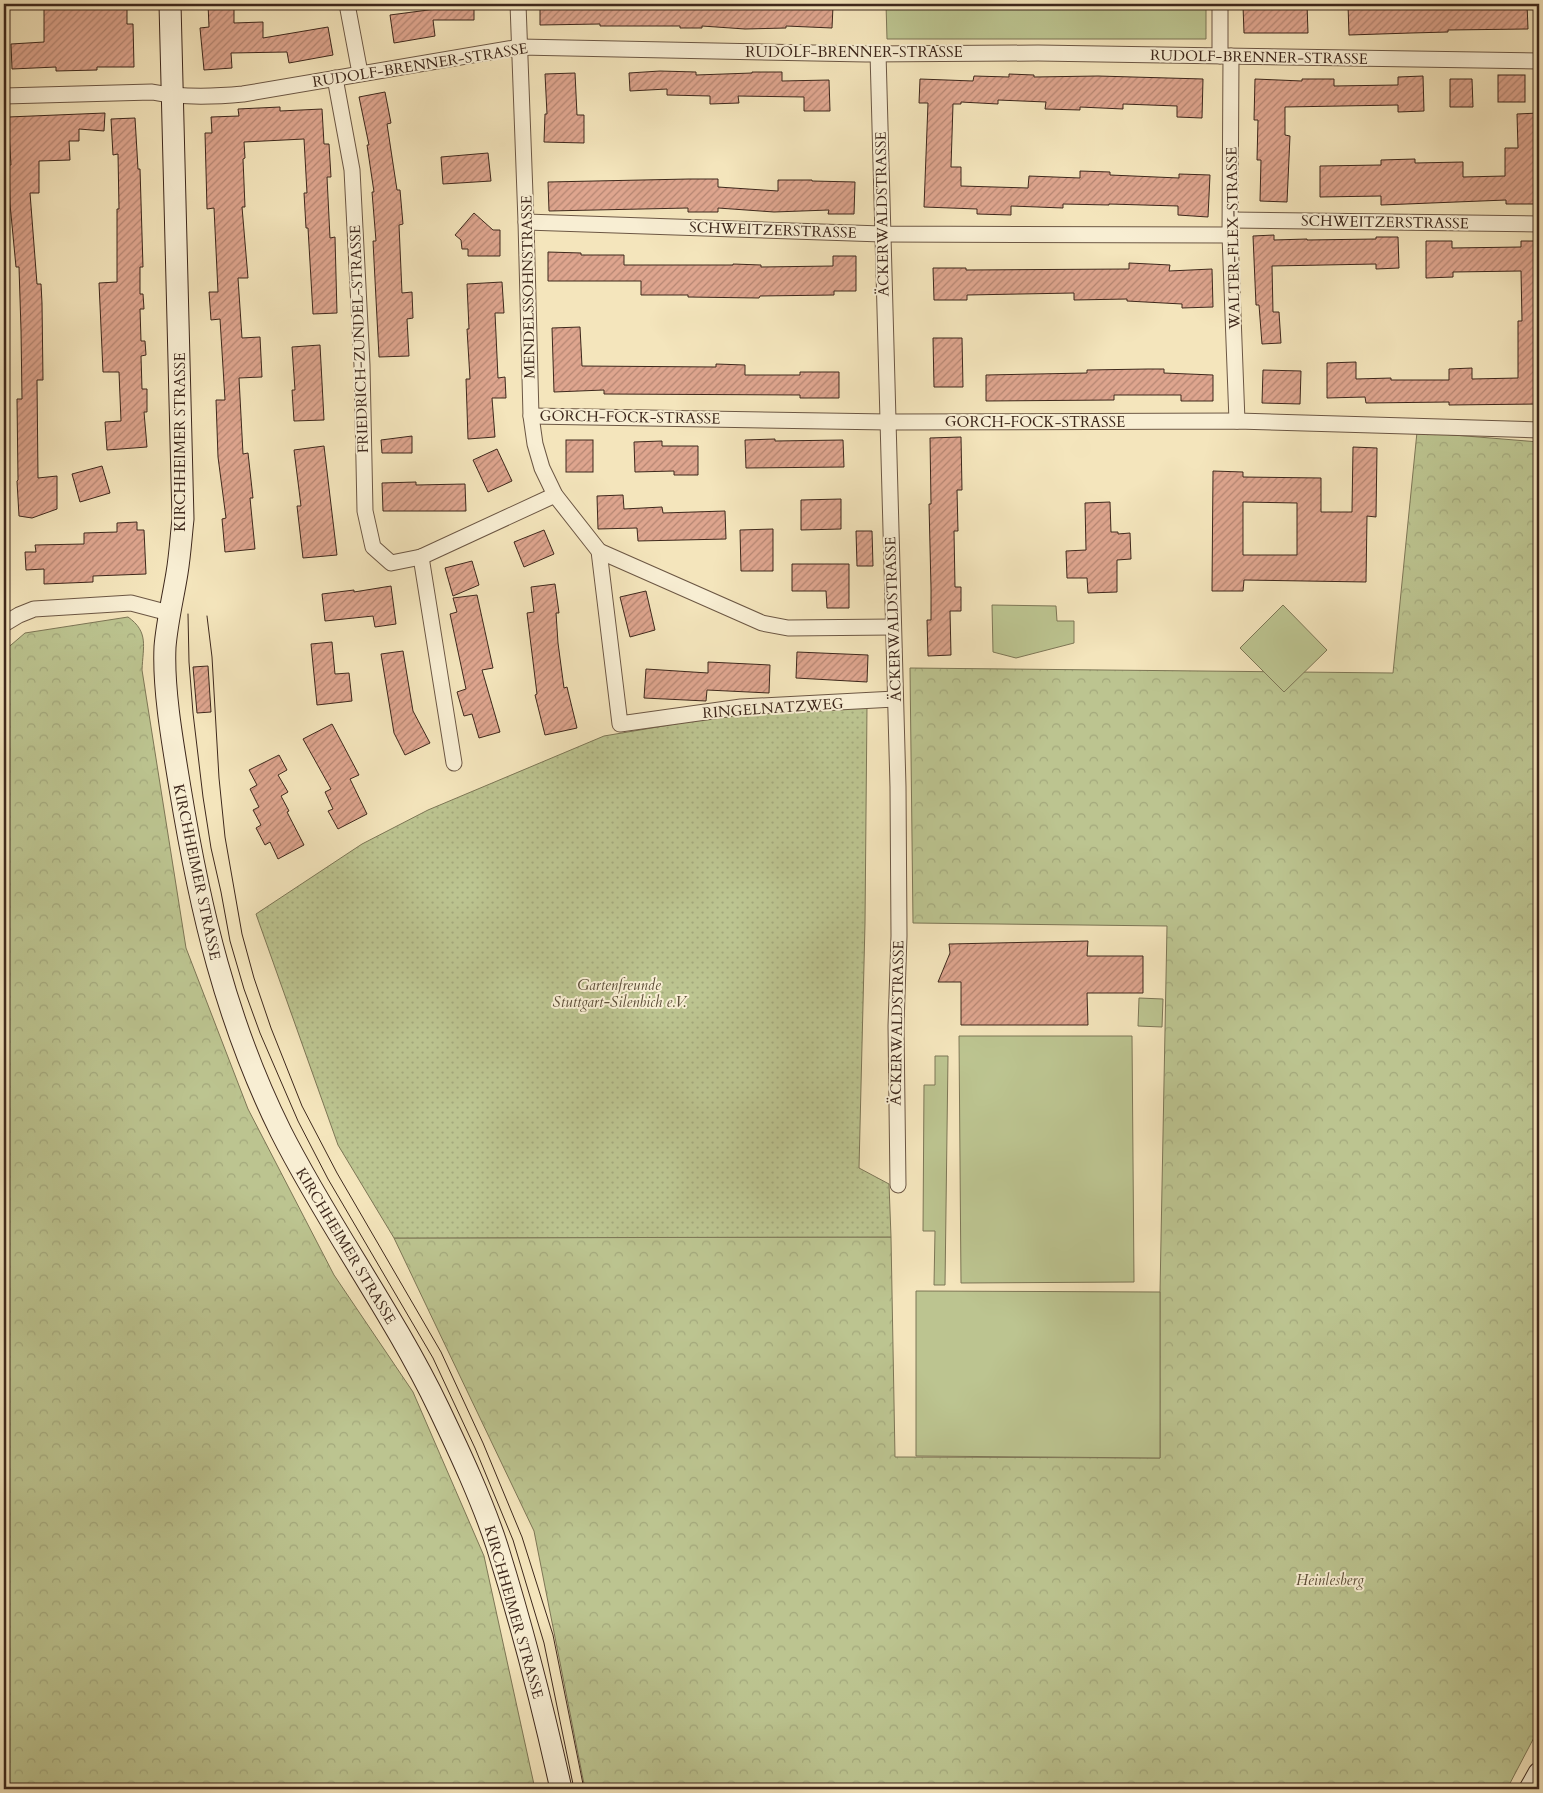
<svg xmlns="http://www.w3.org/2000/svg" width="1543" height="1793" viewBox="0 0 1543 1793" font-family="Cardo,serif">
	<style>
		.forest { fill: url(#forest-crowns); stroke: #7d7656 }
		.park { fill: #bcc490; stroke: #7d7656 }
		.garden { fill: url(#garden-dots); stroke: #7d7656 }
		.building { fill: url(#building-hatch); stroke: #3e281c; fill-rule: evenodd }
		.lines { fill: none; stroke-linecap: round; stroke-linejoin: round }
		.minor-casing { stroke: #6c5744; stroke-width: 17 }
		.secondary-casing { stroke: #3e281c; stroke-width: 23 }
		.minor { stroke: #f8eed3; stroke-width: 15 }
		.secondary { stroke: #f8eed3; stroke-width: 21 }
		.tram { stroke: #3e281c; stroke-width: 1 }
		.labels { text-anchor: middle; stroke-width: 4; stroke-linejoin: round; paint-order: stroke }
		.street-label { font-size: 15px; fill: #3e281c; stroke: #f8eed3 }
		.park-label { font-size: 15px; font-style: italic; fill: #5e4f39; stroke: #f8eed3 }
	</style>
	<defs>
		<pattern id="forest-crowns" width="20" height="18" patternUnits="userSpaceOnUse" patternTransform="scale(1.25)"><rect width="20" height="18" fill="#bcc490"/><path d="M2 6a3 3 0 1 1 6 0M12 15a3 3 0 1 1 6 0" fill="none" stroke="#a3a87c"/></pattern>
		<pattern id="garden-dots" width="8" height="8" patternUnits="userSpaceOnUse" patternTransform="scale(1.25)"><rect width="8" height="8" fill="#bcc490"/><path d="M2 2h.1M6 6h.1" fill="none" stroke="#a3a87c" stroke-width="1.8" stroke-linecap="round"/></pattern>
		<pattern id="building-hatch" width="6" height="6" patternUnits="userSpaceOnUse" patternTransform="scale(1.25)"><rect width="6" height="6" fill="#dea58e"/><path d="M-1 1l2-2M0 6l6-6M5 7l2-2" fill="none" stroke="#b58673"/></pattern>
	</defs>
	<rect width="100%" height="100%" fill="#f4e5bc"/>
	<filter id="stains"><feTurbulence type="fractalNoise" baseFrequency=".004" numOctaves="4"/><feColorMatrix values="0 0 0 0 .2 0 0 0 0 .09 0 0 0 0 .02 0 0 0 .5 -.17"/></filter>
	<radialGradient id="worn" r=".72"><stop offset=".6" stop-color="#630" stop-opacity="0"/><stop offset="1" stop-color="#630" stop-opacity=".3"/></radialGradient>
	<!-- forest -->
	<g class="forest">
		<polygon points="1417,432 1539,442 1539,1728 1507,1789 585,1789 534,1531 394,1238 891,1237 895,1457 1160,1458 1160,1292 1167,926 913,923 910,668 1393,673"/>
		<path d="M128,617C149,632 143,646 142,670L186,948L248,1109L334,1275L413,1392L484,1556L535,1789H4V651L25,633Z"/>
	</g>
	<!-- park -->
	<g class="park">
		<polygon points="886,4 1206,4 1206,39 887,39"/>
		<polygon points="992,605 1056,606 1057,621 1074,621 1074,643 1016,658 993,652"/>
		<polygon points="1283,605 1327,650 1284,692 1240,648"/>
		<polygon points="1139,998 1163,999 1162,1027 1138,1026"/>
		<polygon points="959,1036 1132,1036 1134,1282 961,1283"/>
		<polygon points="935,1056 948,1056 945,1285 934,1285 935,1231 923,1231 924,1085 935,1085"/>
		<polygon points="916,1291 1160,1292 1160,1458 916,1456"/>
	</g>
	<!-- garden -->
	<polygon class="garden" points="867,706 865,923 859,1168 889,1184 891,1237 394,1238 338,1145 256,914 362,844 428,810 604,736 741,713"/>
	<!-- building -->
	<g class="building">
		<polygon points="44,4 127,4 127,24 133,24 134,67 97,67 97,70 56,71 56,67 12,69 11,44 44,42"/>
		<polygon points="208,4 234,4 234,23 263,22 263,38 328,27 333,55 289,63 287,52 231,53 232,68 204,70 200,28 209,27"/>
		<polygon points="451,4 474,4 474,20 433,20 435,36 394,43 390,15 451,7"/>
		<polygon points="601,4 702,4 761,8 761,4 833,6 832,28 786,26 786,28 745,29 702,26 702,28 680,28 680,26 600,26 600,24 540,25 540,5"/>
		<polygon points="1280,4 1307,4 1308,33 1244,33 1243,6 1281,6"/>
		<polygon points="1374,4 1374,6 1450,4 1527,4 1528,29 1448,30 1448,32 1411,33 1349,35 1348,5"/>
		<polygon points="660,71 696,72 696,75 752,73 752,72 782,72 782,81 829,80 830,111 804,111 804,97 738,96 739,103 710,104 710,96 667,95 667,89 630,91 629,73"/>
		<polygon points="575,73 577,115 584,115 584,143 544,142 545,114 547,114 545,74"/>
		<polygon points="1009,74 1034,75 1034,77 1098,76 1203,79 1202,118 1177,117 1177,106 1123,104 1123,109 1080,107 1080,110 1045,109 1046,102 998,100 998,104 961,102 961,104 953,104 951,167 961,167 961,186 1028,188 1029,176 1080,178 1080,171 1110,172 1110,175 1179,178 1179,174 1210,175 1208,217 1178,215 1178,206 1109,204 1109,205 1063,204 1063,208 1011,206 1011,215 977,214 977,209 924,207 928,103 919,103 920,79 973,81 974,76 1009,77"/>
		<rect x="1498" y="75" width="27" height="27"/>
		<polygon points="1423,76 1424,111 1398,112 1398,105 1285,107 1285,135 1290,136 1287,202 1260,201 1261,160 1257,160 1258,120 1254,120 1255,79 1302,81 1302,79 1334,79 1334,86 1398,85 1398,77"/>
		<polygon points="1450,79 1472,79 1473,107 1450,107"/>
		<polygon points="385,92 391,123 387,124 397,190 400,190 403,224 399,225 402,293 412,292 413,318 407,319 409,356 379,357 373,241 376,241 372,192 374,192 367,145 369,145 359,97"/>
		<polygon points="280,107 280,111 322,109 324,144 329,144 331,177 327,177 330,238 335,237 337,313 313,314 308,228 306,228 304,193 307,193 304,139 244,142 245,158 243,159 245,207 242,207 248,278 238,278 242,338 260,337 262,377 239,378 243,454 248,453 253,498 250,498 255,549 225,552 222,519 226,518 218,457 216,400 225,400 220,319 211,320 209,292 218,292 214,208 207,209 205,133 212,133 211,117 239,116 238,109"/>
		<polygon points="105,113 104,131 79,129 79,141 69,141 70,160 39,161 39,193 30,193 37,284 41,284 42,303 43,380 37,380 38,478 57,476 57,509 32,518 19,516 17,481 18,480 17,399 22,399 21,330 19,267 16,267 10,204 9,165 11,165 8,117"/>
		<polygon points="1539,113 1539,204 1506,204 1506,200 1381,205 1381,196 1320,197 1320,166 1381,165 1381,160 1415,159 1415,163 1463,162 1463,177 1505,176 1505,148 1518,148 1517,114"/>
		<polygon points="135,118 138,169 140,169 143,267 140,267 140,294 143,294 144,309 140,309 141,341 145,341 146,355 141,356 142,389 147,389 147,412 144,412 147,447 107,450 105,422 121,421 119,372 103,372 99,283 117,282 117,209 119,209 118,154 113,155 111,119"/>
		<polygon points="488,153 491,181 443,184 441,157"/>
		<polygon points="689,179 718,179 718,187 778,191 778,180 812,180 812,181 855,182 854,214 828,214 829,210 774,212 718,208 718,212 688,212 688,208 549,211 548,182"/>
		<polygon points="474,213 493,230 500,230 500,256 468,256 468,249 462,249 461,240 455,235"/>
		<polygon points="1274,235 1274,240 1307,239 1307,240 1376,239 1376,237 1398,237 1399,268 1376,269 1376,264 1272,266 1273,312 1279,312 1281,343 1262,344 1259,305 1256,305 1253,236"/>
		<polygon points="1426,241 1452,241 1452,248 1521,247 1521,241 1539,241 1539,404 1449,405 1449,402 1366,403 1365,397 1327,398 1327,363 1356,362 1356,379 1391,378 1391,380 1449,380 1449,369 1472,368 1472,379 1518,378 1518,321 1522,321 1521,271 1453,272 1453,277 1426,278"/>
		<polygon points="548,252 581,253 581,255 624,255 624,265 733,265 733,264 761,265 761,267 833,266 833,256 856,256 856,291 834,291 834,295 760,296 759,298 688,297 688,295 641,295 641,281 548,281"/>
		<polygon points="1129,263 1170,265 1169,271 1212,269 1213,307 1182,308 1182,304 1127,301 1127,299 1074,300 1074,293 967,295 967,300 934,300 933,268 966,268 966,270 1129,269"/>
		<polygon points="502,282 504,313 495,313 498,378 505,377 506,398 492,398 495,437 468,439 466,379 470,379 467,329 469,329 467,284"/>
		<polygon points="580,327 582,366 716,367 716,364 745,365 745,375 800,375 800,372 839,372 839,398 800,398 800,395 604,394 604,390 554,392 552,328"/>
		<polygon points="933,338 962,338 963,387 934,387"/>
		<polygon points="320,345 324,420 294,421 292,390 295,390 292,347"/>
		<polygon points="1148,369 1164,369 1164,373 1213,375 1213,401 1181,401 1181,395 1114,395 1114,400 986,401 986,375 1087,373 1087,370"/>
		<polygon points="1263,370 1301,371 1300,404 1262,403"/>
		<polygon points="412,436 412,453 382,453 381,440"/>
		<polygon points="961,437 962,490 957,490 958,531 954,531 955,587 961,587 961,611 950,611 951,655 928,656 927,620 931,620 931,588 929,504 931,504 930,438"/>
		<polygon points="775,439 775,441 843,440 844,467 746,468 745,440"/>
		<rect x="566" y="440" width="27" height="32"/>
		<polygon points="662,441 662,446 698,446 698,475 674,475 674,471 635,472 634,442"/>
		<polygon points="324,446 337,555 303,558 297,506 301,506 294,450"/>
		<path d="M1353,447L1377,448L1376,517L1367,516L1366,582L1244,580L1243,591H1212L1213,471L1243,472V477L1321,478V512H1352ZM1243,502L1297,503V555H1243Z"/>
		<polygon points="497,449 512,481 488,492 473,460"/>
		<polygon points="102,466 110,493 80,502 72,474"/>
		<polygon points="416,482 416,485 465,484 466,511 383,511 382,483"/>
		<polygon points="623,495 624,509 662,507 663,513 725,511 726,539 638,541 637,528 598,529 597,496"/>
		<polygon points="841,499 841,529 801,530 801,500"/>
		<polygon points="1110,502 1111,532 1118,532 1118,534 1130,533 1131,559 1117,560 1117,592 1088,593 1087,578 1067,578 1066,551 1086,550 1085,503"/>
		<polygon points="137,522 137,530 144,530 146,574 93,576 93,582 44,584 44,569 26,570 25,552 36,552 35,545 84,544 84,533 117,532 117,523"/>
		<polygon points="773,529 773,571 741,571 740,530"/>
		<polygon points="544,530 554,554 524,567 514,542"/>
		<polygon points="856,531 872,531 873,566 857,566"/>
		<polygon points="472,561 479,585 453,596 445,568"/>
		<polygon points="792,564 849,564 849,608 827,608 826,591 792,591"/>
		<polygon points="555,584 559,613 556,613 558,643 564,688 567,687 577,728 545,735 535,695 537,694 527,613 534,612 531,587"/>
		<polygon points="391,586 396,624 375,627 373,616 325,621 322,594 354,590 354,592"/>
		<polygon points="646,591 655,630 630,637 620,597"/>
		<polygon points="477,595 493,668 482,670 500,732 479,738 472,714 464,716 457,692 466,689 450,614 457,612 453,598"/>
		<polygon points="332,642 335,674 349,673 352,701 317,705 311,644"/>
		<polygon points="403,651 413,711 430,743 405,755 394,733 381,654"/>
		<polygon points="797,652 868,655 867,682 796,678"/>
		<polygon points="708,662 770,665 769,693 707,690 706,701 644,698 646,669 708,673"/>
		<polygon points="208,666 211,712 197,713 193,667"/>
		<polygon points="332,724 359,775 350,779 367,814 338,829 328,811 333,809 325,792 331,789 303,739"/>
		<polygon points="279,755 287,770 278,775 288,792 281,796 289,811 287,812 304,845 278,859 270,842 265,845 256,828 261,825 253,810 259,807 250,789 257,785 249,770"/>
		<polygon points="1088,941 1087,956 1143,956 1143,993 1087,993 1088,1025 961,1025 961,982 938,982 950,953 949,944"/>
	</g>
	<g class="lines">
		<defs>
			<g id="minor">
				<polyline points="347,4 360,73"/>
				<polyline points="518,4 526,222 531,416 535,444 542,468 555,495 599,551 620,724 741,707 895,699"/>
				<polyline points="1220,4 1220,56"/>
				<polyline points="878,53 898,787 899,936 896,1026 898,1185"/>
				<polyline points="1231,56 1230,235 1237,421"/>
				<polyline points="335,78 352,170 362,365 365,511 373,547 391,563 421,557 555,495"/>
				<path d="M4,96L152,92C183,98 212,97 243,94L520,47L866,54L1038,53L1539,61"/>
				<polyline points="1231,220 1539,224"/>
				<polyline points="526,222 882,234 1230,235"/>
				<polyline points="531,416 888,422 1237,421 1539,430"/>
				<polyline points="599,551 762,623 788,628 893,627"/>
				<polyline points="421,557 454,763"/>
				<polyline points="4,624 19,615 34,609 131,603 169,613"/>
			</g>
			<g id="secondary">
				<path d="M170,4L183,519C181,537 180,555 177,573C173,598 167,622 165,647C163,690 173,745 180,788C200,910 226,1021 281,1132C329,1227 393,1313 439,1409C460,1453 482,1500 497,1546C522,1626 543,1708 561,1789"/>
				<polyline points="1530,1789 1539,1773"/>
			</g>
		</defs>
		<!-- minor casing -->
		<use href="#minor" class="minor-casing"/>
		<!-- secondary casing -->
		<use href="#secondary" class="secondary-casing"/>
		<!-- minor -->
		<use href="#minor" class="minor"/>
		<!-- secondary -->
		<use href="#secondary" class="secondary"/>
		<!-- tram -->
		<g class="tram">
			<polyline points="188,614 189,662 193,713 203,797 211,848 221,892 230,941 244,989 260,1033 298,1121 328,1179 433,1358 475,1448 513,1540 544,1643 574,1789"/>
			<polyline points="207,616 212,657 219,778 225,837 242,934 254,978 271,1028 302,1106 337,1173 441,1352 483,1443 522,1537 553,1635 584,1789"/>
		</g>
	</g>
	<g class="labels">
		<!-- street labels -->
		<g class="street-label">
			<text x="854" y="57">RUDOLF-BRENNER-STRASSE</text>
			<text transform="translate(1259 57) rotate(1)" y="5">RUDOLF-BRENNER-STRASSE</text>
			<text transform="translate(420 65) rotate(-9)" y="5">RUDOLF-BRENNER-STRASSE</text>
			<text transform="translate(882 214) rotate(-91)" y="5">ÄCKERWALDSTRASSE</text>
			<text transform="translate(1385 222) rotate(1)" y="5">SCHWEITZERSTRASSE</text>
			<text transform="translate(773 230) rotate(2)" y="5">SCHWEITZERSTRASSE</text>
			<text transform="translate(1233 238) rotate(-91)" y="5">WALTER-FLEX-STRASSE</text>
			<text transform="translate(528 287) rotate(-91)" y="5">MENDELSSOHNSTRASSE</text>
			<text transform="translate(359 339) rotate(-92)" y="5">FRIEDRICH-ZUNDEL-STRASSE</text>
			<text transform="translate(630 417) rotate(1)" y="5">GORCH-FOCK-STRASSE</text>
			<text x="1035" y="427">GORCH-FOCK-STRASSE</text>
			<text transform="translate(180 442) rotate(-90)" y="5">KIRCHHEIMER STRASSE</text>
			<text transform="translate(893 619) rotate(-92)" y="5">ÄCKERWALDSTRASSE</text>
			<text transform="translate(773 708) rotate(-4)" y="5">RINGELNATZWEG</text>
			<text transform="translate(197 872) rotate(78)" y="5">KIRCHHEIMER STRASSE</text>
			<text transform="translate(897 1023) rotate(-89)" y="5">ÄCKERWALDSTRASSE</text>
			<text transform="translate(346 1246) rotate(59)" y="5">KIRCHHEIMER STRASSE</text>
			<text transform="translate(514 1612) rotate(74)" y="5">KIRCHHEIMER STRASSE</text>
		</g>
		<!-- park labels -->
		<g class="park-label">
			<text x="619" y="990">Gartenfreunde<tspan x="619" dy="17">Stuttgart-Silenbich e.V.</tspan></text>
			<text x="1330" y="1585">Heinlesberg</text>
		</g>
	</g>
	<!-- margin -->
	<rect width="1543" height="1793" fill="none" stroke="#f4e5bc" stroke-width="20"/>
	<rect x="5" y="5" width="1533" height="1783" fill="none" stroke="#3e281c" stroke-width="2.5"/>
	<rect x="10" y="10" width="1523" height="1773" fill="none" stroke="#3e281c"/>
	<rect width="100%" height="100%" filter="url(#stains)"/>
	<rect width="100%" height="100%" fill="url(#worn)"/>
</svg>
